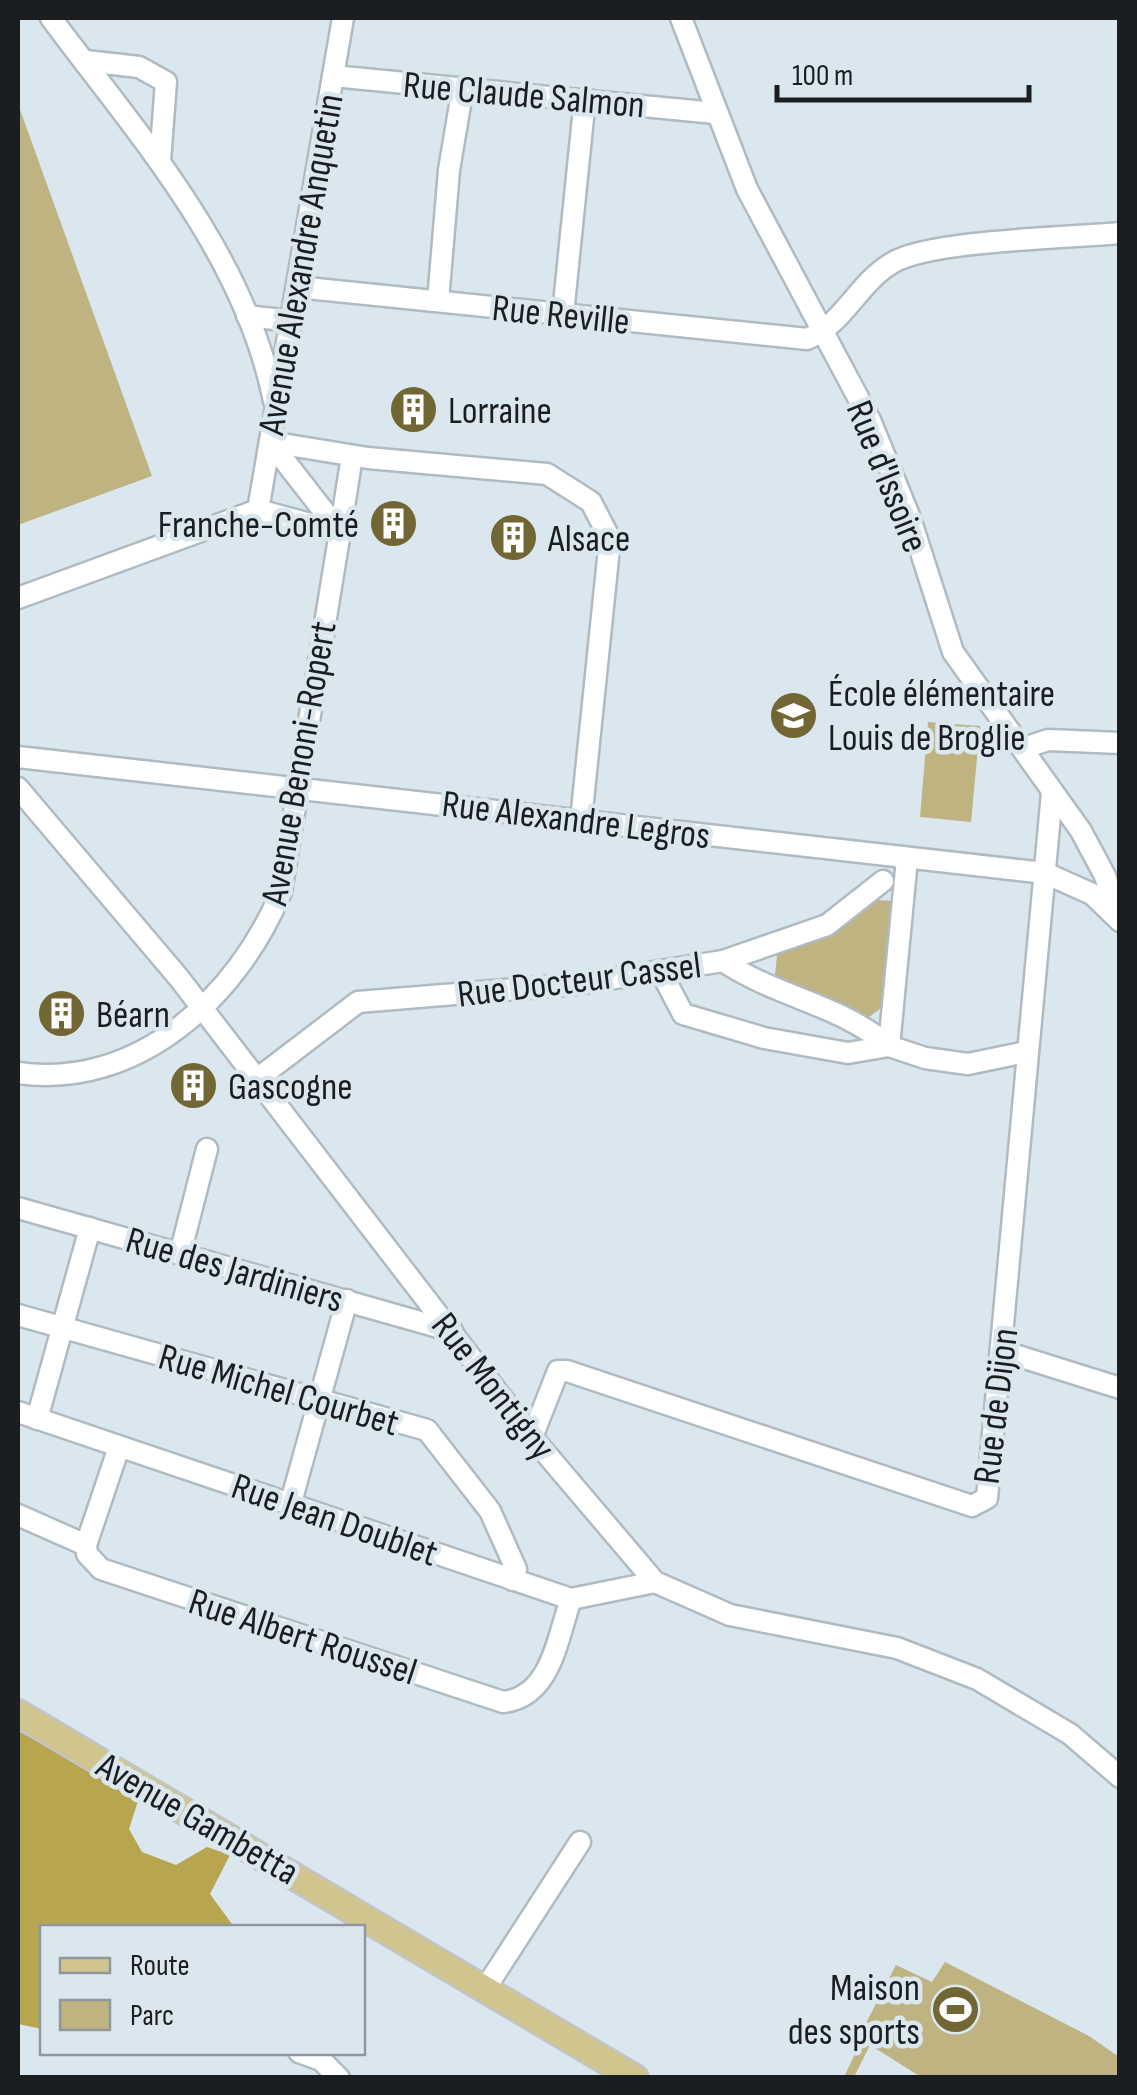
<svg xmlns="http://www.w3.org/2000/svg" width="1137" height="2095" viewBox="0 0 1137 2095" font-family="'Sofia Sans Condensed',sans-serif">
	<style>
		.green { fill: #beb381 }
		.forest { fill: #b8a54f }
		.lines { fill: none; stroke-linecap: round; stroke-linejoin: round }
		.minor-casing { stroke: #afbbc1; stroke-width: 25 }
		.major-casing { stroke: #c3c4c5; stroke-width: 30 }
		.minor { stroke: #fff; stroke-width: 20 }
		.major { stroke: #d0c58e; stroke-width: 25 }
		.labels { text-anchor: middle; stroke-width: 9; stroke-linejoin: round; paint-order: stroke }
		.street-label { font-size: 38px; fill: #1a1e21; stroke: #dbe7ef }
		.poi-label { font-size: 38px; fill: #1a1e21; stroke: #dbe7ef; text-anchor: start }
	</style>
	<rect width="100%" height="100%" fill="#dbe7ef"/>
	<!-- green -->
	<g class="green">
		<polygon points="18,104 152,476 18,525"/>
		<polygon points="928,722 980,726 971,822 920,817"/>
		<polygon points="876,900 895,901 884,1006 869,1017 775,975 777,955 825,937"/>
		<polygon points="945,1962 1089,2036 1119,2057 1119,2077 921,2077 870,2045 854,2077 844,2077 854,2056 852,2050 896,1965 932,1982"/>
	</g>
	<!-- forest -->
	<polygon class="forest" points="18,1731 140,1795 129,1829 142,1852 176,1865 207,1847 230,1855 210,1894 234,1927 42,1928 42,2029 18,2024"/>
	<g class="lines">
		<defs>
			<g id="minor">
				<path d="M51,18C138,135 244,252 274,401"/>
				<polyline points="681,18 747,189 870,420 910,518 953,652 1081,831 1105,876 1119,918"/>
				<polyline points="86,61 139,67 166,82 160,161"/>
				<polyline points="333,76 715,113"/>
				<path d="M297,287L807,339C844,324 858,283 892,263C930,240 1068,238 1120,233"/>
				<polyline points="438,301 449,170 463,87"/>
				<polyline points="563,314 585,98"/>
				<polyline points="247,316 291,321"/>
				<polyline points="270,442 368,458 547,474 591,502 610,539 581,820"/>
				<polyline points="258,510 343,18"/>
				<polyline points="18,598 258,510 340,532 352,456"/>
				<polyline points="1024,748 1048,740 1120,743"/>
				<polyline points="18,757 1045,873 1092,894 1120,921"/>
				<polyline points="18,788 179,978 532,1437 655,1582 730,1615 897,1648 977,1679 1070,1734 1120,1777"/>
				<path d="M723,961C776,997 839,1004 889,1046"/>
				<polyline points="662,974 683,1014 764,1038 848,1053 889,1046 925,1058 968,1064 1026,1052"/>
				<polyline points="889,1046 907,859"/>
				<path d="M18,1073C138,1090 238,996 281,892L340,532L270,442"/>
				<polyline points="257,1079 358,1002 577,984 723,961 827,925 883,881"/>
				<polyline points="18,1208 452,1331"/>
				<polyline points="180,1254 207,1149"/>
				<polyline points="18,1315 427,1430 490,1511 516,1569 513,1580"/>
				<polyline points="1002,1351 1120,1388"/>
				<polyline points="18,1412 571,1599 655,1582"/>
				<polyline points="37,1419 90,1228"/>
				<polyline points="532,1437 558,1371 567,1371 972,1506 987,1498 1052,793"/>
				<path d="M119,1447L86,1545L87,1554L101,1569L503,1702C551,1697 557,1639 571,1599"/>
				<polyline points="291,1502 347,1300"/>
				<polyline points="18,1515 86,1545"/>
				<polyline points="485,1989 580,1842"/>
				<polyline points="299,2052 321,2060 339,2078"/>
			</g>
			<polyline id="major" points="18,1713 635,2078"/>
		</defs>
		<!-- minor casing -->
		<use href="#minor" class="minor-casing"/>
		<!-- major casing -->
		<use href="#major" class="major-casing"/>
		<!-- minor -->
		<use href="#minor" class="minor"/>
		<!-- major -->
		<use href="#major" class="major"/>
	</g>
	<!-- icons -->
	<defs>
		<symbol id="building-disc" viewBox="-11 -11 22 22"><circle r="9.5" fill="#726734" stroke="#dbe7ef"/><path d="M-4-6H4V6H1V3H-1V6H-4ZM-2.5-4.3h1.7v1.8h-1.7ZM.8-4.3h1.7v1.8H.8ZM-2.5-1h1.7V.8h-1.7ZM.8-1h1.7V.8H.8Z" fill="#fff"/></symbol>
		<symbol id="school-disc" viewBox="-11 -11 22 22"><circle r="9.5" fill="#726734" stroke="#dbe7ef"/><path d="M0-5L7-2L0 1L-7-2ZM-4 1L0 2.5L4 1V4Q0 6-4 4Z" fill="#fff"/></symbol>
		<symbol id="stadium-disc" viewBox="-11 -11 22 22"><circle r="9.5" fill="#726734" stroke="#dbe7ef"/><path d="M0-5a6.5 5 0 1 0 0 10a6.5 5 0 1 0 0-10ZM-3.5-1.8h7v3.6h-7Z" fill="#fff"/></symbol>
	</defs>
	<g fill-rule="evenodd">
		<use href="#building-disc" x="386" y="382" width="55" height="55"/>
		<use href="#building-disc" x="366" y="496" width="55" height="55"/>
		<use href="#building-disc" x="486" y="510" width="55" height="55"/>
		<use href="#school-disc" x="766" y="688" width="55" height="55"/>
		<use href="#building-disc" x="34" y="986" width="55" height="55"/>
		<use href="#building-disc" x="166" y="1058" width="55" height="55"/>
		<use href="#stadium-disc" x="928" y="1982" width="55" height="55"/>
	</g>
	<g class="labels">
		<!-- street labels -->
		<g class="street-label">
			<text transform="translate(524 94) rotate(5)" y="13">Rue Claude Salmon</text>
			<text transform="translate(300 264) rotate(-80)" y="13">Avenue Alexandre Anquetin</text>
			<text transform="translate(561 314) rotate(6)" y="13">Rue Reville</text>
			<text transform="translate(888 476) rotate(68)" y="13">Rue d'Issoire</text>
			<text transform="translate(298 763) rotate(-80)" y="13">Avenue Benoni-Ropert</text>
			<text transform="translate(576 819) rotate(7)" y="13">Rue Alexandre Legros</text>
			<text transform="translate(579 979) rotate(-7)" y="13">Rue Docteur Cassel</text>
			<text transform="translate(235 1269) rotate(16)" y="13">Rue des Jardiniers</text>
			<text transform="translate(494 1386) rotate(52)" y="13">Rue Montigny</text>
			<text transform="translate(279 1389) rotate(16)" y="13">Rue Michel Courbet</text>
			<text transform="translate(995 1406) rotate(-83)" y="13">Rue de Dijon</text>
			<text transform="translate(335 1519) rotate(19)" y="13">Rue Jean Doublet</text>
			<text transform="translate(303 1636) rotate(18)" y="13">Rue Albert Roussel</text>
			<text transform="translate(198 1818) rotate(30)" y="13">Avenue Gambetta</text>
		</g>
		<!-- poi labels -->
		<g class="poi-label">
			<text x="448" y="423">Lorraine</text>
			<text x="359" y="537" text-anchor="end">Franche-Comté</text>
			<text x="548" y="551">Alsace</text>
			<text x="828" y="706">École élémentaire<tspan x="828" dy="44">Louis de Broglie</tspan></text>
			<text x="96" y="1027">Béarn</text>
			<text x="228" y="1099">Gascogne</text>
			<text x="920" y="2000" text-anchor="end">Maison<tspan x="920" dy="44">des sports</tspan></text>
		</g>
	</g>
	<!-- border -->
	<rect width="1137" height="2095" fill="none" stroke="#1a1e21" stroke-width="40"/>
	<!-- legend -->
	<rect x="40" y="1925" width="325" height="130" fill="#dbe7ef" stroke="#8e979d" stroke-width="2.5"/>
	<rect x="60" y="1958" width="50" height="15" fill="#d0c58e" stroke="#8e979d" stroke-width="2.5"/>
	<text x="130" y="1975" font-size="30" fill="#1a1e21">Route</text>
	<rect x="60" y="2000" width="50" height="30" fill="#beb381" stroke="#8e979d" stroke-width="2.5"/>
	<text x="130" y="2025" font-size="30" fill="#1a1e21">Parc</text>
	<!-- scale -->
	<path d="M777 85v15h252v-15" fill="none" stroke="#1a1e21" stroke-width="5"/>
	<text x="792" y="85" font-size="30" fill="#1a1e21" stroke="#dbe7ef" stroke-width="8" paint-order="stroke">100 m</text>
</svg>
